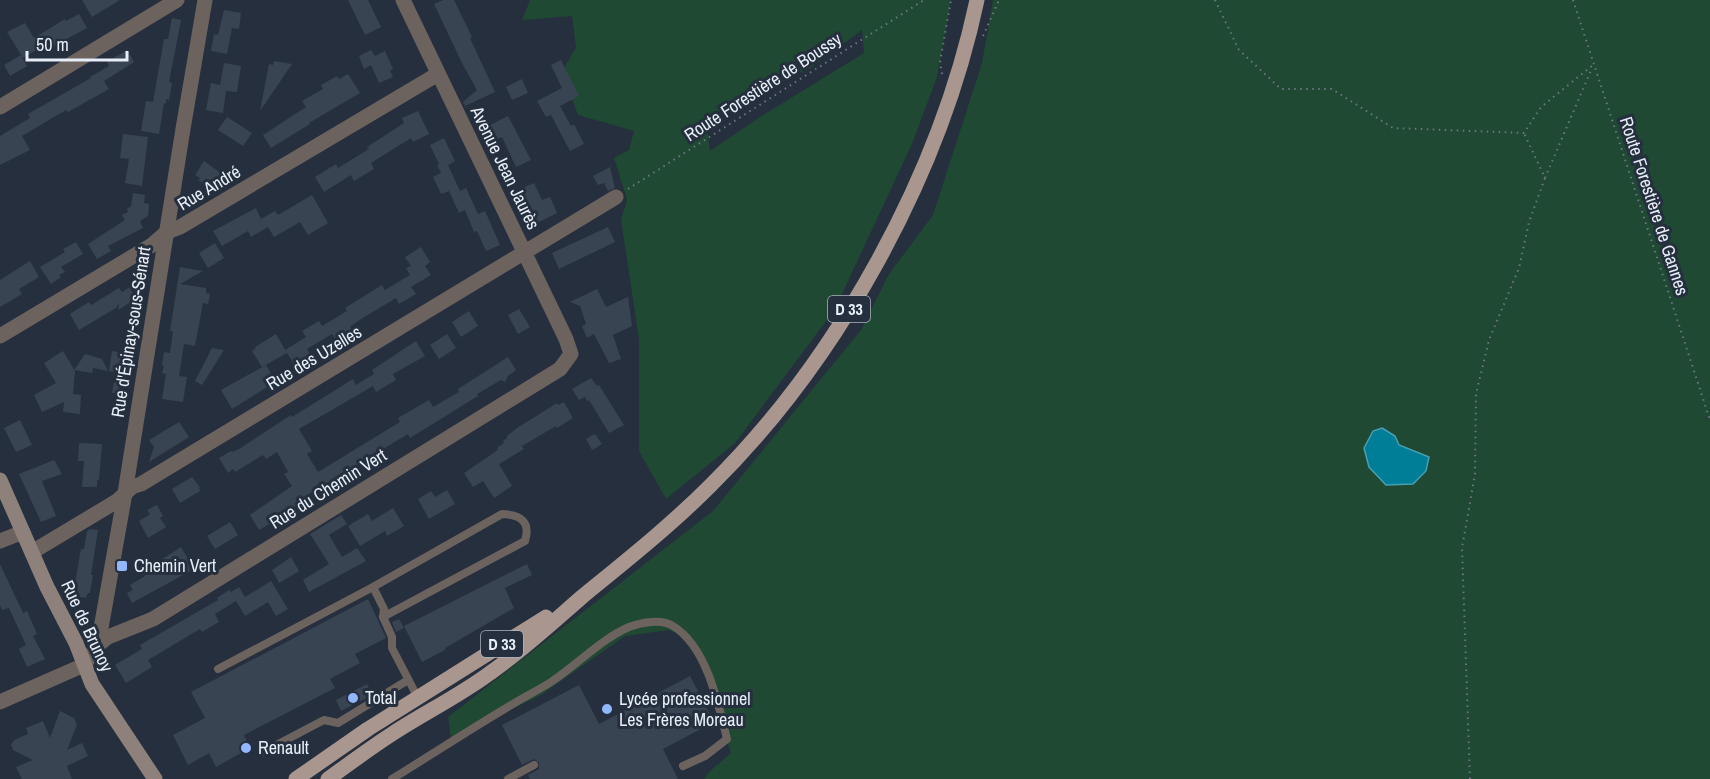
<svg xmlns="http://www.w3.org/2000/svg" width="1710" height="779" viewBox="0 0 1710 779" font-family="'Archivo Narrow',sans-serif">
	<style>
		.green { fill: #1f4932; fill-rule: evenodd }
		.water { fill: #007e97; stroke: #45a0b4; stroke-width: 1.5 }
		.building { fill: #394453 }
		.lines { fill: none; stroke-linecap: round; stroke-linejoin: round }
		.path { stroke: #6d7683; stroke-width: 2; stroke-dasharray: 1.5 4.5; stroke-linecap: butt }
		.lane { stroke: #6c635f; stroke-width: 8 }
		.street { stroke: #6c635f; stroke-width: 15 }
		.secondary { stroke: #8e807a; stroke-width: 15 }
		.primary { stroke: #a9968e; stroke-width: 15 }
		.poi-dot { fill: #92b7fd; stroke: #252f3e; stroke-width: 2 }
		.labels { text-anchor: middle; stroke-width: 6; stroke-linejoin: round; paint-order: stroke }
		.shield { fill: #252f3e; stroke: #adb5c0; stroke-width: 1.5 }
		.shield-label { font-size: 16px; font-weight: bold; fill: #e7eef7 }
		.street-label { font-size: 18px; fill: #e7eef7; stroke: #252f3e }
		.poi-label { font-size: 18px; fill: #e7eef7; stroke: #252f3e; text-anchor: start }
	</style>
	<rect width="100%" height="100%" fill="#252f3e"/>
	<!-- green -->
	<g class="green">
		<path d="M530,0H951L937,77L912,144L835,309L735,443L666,499L639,451V339L621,220L627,200L614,158L629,150L634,131L578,115L562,72L576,47L572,16L522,20ZM862,30L864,53L760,117L710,151L707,128L750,98L753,104L768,91L797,74L809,69Z"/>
		<polygon points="993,0 1710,0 1710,779 704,779 709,772 731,753 708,683 692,640 669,630 625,636 541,695 451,738 448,717 713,511 861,330 889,274 933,215 982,63"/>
	</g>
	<!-- water -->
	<polygon class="water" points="1382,428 1395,436 1399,445 1429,457 1426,471 1413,484 1386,485 1369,467 1364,448 1373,431"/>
	<!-- building -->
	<g class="building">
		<polygon points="82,0 120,0 92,17"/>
		<polygon points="348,0 368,0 381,27 365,35"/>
		<polygon points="443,0 454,0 472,37 470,38 495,92 465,106 463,102 477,90 462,63 434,4"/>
		<polygon points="224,10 241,13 239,29 232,28 227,54 211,51 214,34 218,35"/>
		<polygon points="79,14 87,28 46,50 43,46 23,58 7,32 25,23 34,38 65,19 66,21"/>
		<polygon points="172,18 181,20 169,82 172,83 169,100 166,99 166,104 164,103 159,134 141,131 146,101 153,102 164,39 168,39"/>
		<polygon points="127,50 134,62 104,81 109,89 68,112 66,110 22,136 30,150 0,165 0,136 30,118 28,114 91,78 90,77 109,66 107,62"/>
		<polygon points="371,50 375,56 385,51 393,69 390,71 393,77 379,83 371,65 364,69 359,56"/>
		<polygon points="21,55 27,66 10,76 4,65"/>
		<polygon points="561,60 579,96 560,106 571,126 574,124 584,144 570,151 551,115 546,117 537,101 562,88 551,65"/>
		<polygon points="274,61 292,64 260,111 269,64 273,65"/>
		<polygon points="224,63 241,66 237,92 226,91 223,113 206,110 211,83 220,85"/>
		<polygon points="348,74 360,93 309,123 310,124 271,148 263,135 306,107 302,101 323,89 321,85 337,76 339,79"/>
		<polygon points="522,79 528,93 512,100 506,87"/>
		<polygon points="418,111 429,134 413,142 411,138 371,163 374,169 354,181 351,175 324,192 315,177 336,164 338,168 369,149 367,147 404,123 402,118"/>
		<polygon points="508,116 531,160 516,167 502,137 495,140 488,126"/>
		<polygon points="227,117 252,133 243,146 218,130"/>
		<polygon points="123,134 148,137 142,186 125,183 129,159 120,158"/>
		<polygon points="444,138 455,161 448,165 460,191 466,188 478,214 485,211 500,245 486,251 477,231 474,232 465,210 459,213 449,191 441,194 433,177 441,173 437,165 439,164 430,145"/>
		<polygon points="204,161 222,174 211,189 198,180 200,178 195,175"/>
		<polygon points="610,167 615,188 608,191 604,183 598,185 593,176"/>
		<polygon points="534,183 542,200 550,197 557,213 537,223 520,189"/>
		<polygon points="133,193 145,195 144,203 149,204 148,216 140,221 143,228 108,246 111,251 97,259 88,244 125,220 122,215 128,212 127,209 131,206"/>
		<polygon points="312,195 328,223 308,235 300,222 274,237 268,227 251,237 248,231 222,246 213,231 256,208 261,219 275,211 278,215"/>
		<polygon points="608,227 615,242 559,269 552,253"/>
		<polygon points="76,242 83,254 61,267 65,272 59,275 61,277 51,284 40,267 65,252 63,249"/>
		<polygon points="215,243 224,258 208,268 199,253"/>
		<polygon points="421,247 430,262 425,266 431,275 411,287 416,294 399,304 396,298 361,319 350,327 352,329 335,339 332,334 307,349 310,354 294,364 285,350 306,337 302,331 319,321 322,326 347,311 345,308 382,285 385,290 410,275 406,268 411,266 405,257"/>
		<polygon points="30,261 39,277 19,289 22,294 0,307 0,280"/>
		<polygon points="180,267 203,271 180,284 206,288 206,293 210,294 208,304 203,303 195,346 184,344 179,376 187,377 183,402 162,399 166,374 162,373 164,366 162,365 164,352 170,353 173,331 170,331"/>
		<polygon points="130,287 136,299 118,310 119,303 116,308 79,330 70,314 89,302 91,305 119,288 122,292"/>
		<polygon points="597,289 606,307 628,297 632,326 613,335 621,359 609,363 594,334 587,338 582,326 586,324 580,306 570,302"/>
		<polygon points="519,309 530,327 518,334 508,315"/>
		<polygon points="469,311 478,326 461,337 452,322"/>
		<polygon points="276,334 287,353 262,367 252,351 256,348 255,347"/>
		<polygon points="447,334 456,348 439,359 430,345"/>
		<polygon points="416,341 425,356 393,374 396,380 376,392 373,386 299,429 312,451 307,454 318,472 400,422 398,418 429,400 433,407 459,392 458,389 508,357 516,370 508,376 505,382 501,380 477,394 478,396 410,438 408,434 353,467 355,470 337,481 336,478 302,498 305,504 259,530 250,515 292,486 284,474 288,472 277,452 266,459 263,455 235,472 233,469 228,473 219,458 231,451 232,452 239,449 291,415 292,417 353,379 356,385 374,374 372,370"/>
		<polygon points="212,348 224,350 202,385 195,381"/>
		<polygon points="63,351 75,371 73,394 81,395 80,414 63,412 64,402 42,412 34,395 56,383 44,363"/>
		<polygon points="112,351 128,354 125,373 109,371"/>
		<polygon points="85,354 102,359 108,371 93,368 92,373 74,370"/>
		<polygon points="266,365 275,380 266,386 267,387 232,409 221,390"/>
		<polygon points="115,377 126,379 124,395 112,393"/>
		<polygon points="591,378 597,386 599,385 624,425 609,433 589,400 587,401 585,397 579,400 572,389"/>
		<polygon points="564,402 573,418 557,428 556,426 522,446 524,449 499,464 512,486 494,498 483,481 473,487 464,473 498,450 497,448 504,443 503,441 507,438 507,436 517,428 557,403 558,405"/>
		<polygon points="20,420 32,445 16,452 4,428"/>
		<polygon points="179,422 189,437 149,462 154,447 149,440"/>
		<polygon points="595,434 602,444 592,450 586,439"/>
		<polygon points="79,443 102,444 99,480 97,480 97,487 82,487 84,461 78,461"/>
		<polygon points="54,460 62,474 42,481 56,516 41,522 19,474"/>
		<polygon points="192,477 199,486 200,491 180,503 172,489"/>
		<polygon points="447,490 455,504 429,519 418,499 431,491 435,497"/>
		<polygon points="157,505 163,516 160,518 166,527 148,538 139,521 150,514 147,510"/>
		<polygon points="393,508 404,526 387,536 385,531 360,546 348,526 368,514 372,521"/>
		<polygon points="341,515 347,524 329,535 342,557 357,548 366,561 309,592 303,580 329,564 310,534"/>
		<polygon points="230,522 238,535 215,549 207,536"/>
		<polygon points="90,529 98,530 91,575 93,575 90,593 88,593 86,598 73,596 80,554 81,549 84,549 87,531"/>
		<polygon points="181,547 194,569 132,603 127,593 133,590 130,585 145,576 144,571"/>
		<polygon points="291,557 299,571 279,583 272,570"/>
		<polygon points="0,564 23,613 27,611 37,634 33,636 45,659 27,667 19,649 26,645 9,608 2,610 0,605"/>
		<polygon points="527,564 532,575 505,588 514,608 445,648 445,650 422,662 404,626"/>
		<polygon points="271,581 288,609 276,616 268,602 245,616 236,601 215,614 219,622 202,632 200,629 148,660 152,667 126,683 115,665 142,649 140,645 218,600 217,598 229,590 231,592 239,587 245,597"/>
		<polygon points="368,599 386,638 355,654 360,663 330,679 335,688 244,735 250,748 216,767 209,753 188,765 173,735 205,718 191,692"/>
		<polygon points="399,619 404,628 396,632 392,622"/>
		<polygon points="690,676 714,722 663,749 678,779 530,779 528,775 539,769 539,763 534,759 522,765 502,725 579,685 599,724"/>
		<polygon points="367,684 372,695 341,711 336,700"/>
		<polygon points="60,711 74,718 77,725 67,750 82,743 88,756 67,766 72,779 22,779 16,767 33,760 13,750 11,745 14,740 28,734 26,728 43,721 50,738"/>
	</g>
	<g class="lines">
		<!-- path -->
		<g class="path">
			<polyline points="1215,0 1239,50 1281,89 1332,89 1393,128 1524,133 1541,107 1593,65"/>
			<polyline points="1573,0 1710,420"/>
			<polyline points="983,36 999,0"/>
			<polyline points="942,74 940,62 951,0"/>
			<polyline points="1545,178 1592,68"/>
			<polyline points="628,189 924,0"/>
			<polyline points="1470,779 1462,548 1475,474 1476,394 1489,340 1519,268 1529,222 1545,178 1524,133"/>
		</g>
		<!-- lane -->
		<g class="lane">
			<path d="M373,587L502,514C520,515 531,521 525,541L383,617"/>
			<polyline points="218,669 373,587 384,609 383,617 392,637 392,648 418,698"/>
			<polyline points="263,752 324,720 338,723 408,680"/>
			<path d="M392,779C431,755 469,730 508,707C522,698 537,691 551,682C577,665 601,639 629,627C642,622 662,619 673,626C707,647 718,703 727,739L705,756L683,766"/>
			<polyline points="508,779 534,765"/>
		</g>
		<!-- street -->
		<g class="street">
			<polyline points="0,107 177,0"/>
			<polyline points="0,336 152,245 167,232 180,227 438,74"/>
			<polyline points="0,541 23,532"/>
			<polyline points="32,552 117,501 132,487 141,484 616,197"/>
			<polyline points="98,645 108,637 153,619 560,369 571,354 566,339 403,0"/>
			<polyline points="0,702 84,665 98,645 125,493 183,129 205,0"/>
		</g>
		<!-- secondary -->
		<polyline class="secondary" points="0,480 47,587 76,643 92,684 155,779"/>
		<!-- primary -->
		<g class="primary">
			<polyline points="296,779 368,729 546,617"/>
			<path d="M328,779C349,764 370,748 392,734C424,713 459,696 490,673C523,650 553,622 583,596C627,560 670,526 710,486C838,360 940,175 977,0"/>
		</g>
	</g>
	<!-- markers -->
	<g class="poi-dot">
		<rect x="116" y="560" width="12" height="12" rx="3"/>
		<circle cx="353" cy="698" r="6"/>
		<circle cx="607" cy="709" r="6"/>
		<circle cx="246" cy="748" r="6"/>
	</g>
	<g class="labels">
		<!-- shield labels -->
		<g class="shield">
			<rect x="828" y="296" width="42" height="26" rx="4.5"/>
			<rect x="481" y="631" width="42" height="26" rx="4.5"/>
		</g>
		<g class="shield-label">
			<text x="849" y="315">D 33</text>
			<text x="502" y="650">D 33</text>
		</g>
		<!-- street labels -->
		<g class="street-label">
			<text transform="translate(763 87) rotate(-33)" y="6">Route Forestière de Boussy</text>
			<text transform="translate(505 168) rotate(64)" y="6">Avenue Jean Jaurès</text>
			<text transform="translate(209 188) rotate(-31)" y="6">Rue André</text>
			<text transform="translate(1654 206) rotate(72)" y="6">Route Forestière de Gannes</text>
			<text transform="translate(131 332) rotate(-81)" y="6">Rue d'Épinay-sous-Sénart</text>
			<text transform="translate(314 358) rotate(-31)" y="6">Rue des Uzelles</text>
			<text transform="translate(328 489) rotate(-32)" y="6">Rue du Chemin Vert</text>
			<text transform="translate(87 626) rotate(65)" y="6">Rue de Brunoy</text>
		</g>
		<!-- poi labels -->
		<g class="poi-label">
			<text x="134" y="572">Chemin Vert</text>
			<text x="365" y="704">Total</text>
			<text x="619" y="705">Lycée professionnel<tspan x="619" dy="21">Les Frères Moreau</tspan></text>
			<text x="258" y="754">Renault</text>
		</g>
	</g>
	<!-- scale -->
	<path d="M27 51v9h100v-9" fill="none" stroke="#e7eef7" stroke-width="3"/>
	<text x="36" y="51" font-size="18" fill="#e7eef7" stroke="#252f3e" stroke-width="4.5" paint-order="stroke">50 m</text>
</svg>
